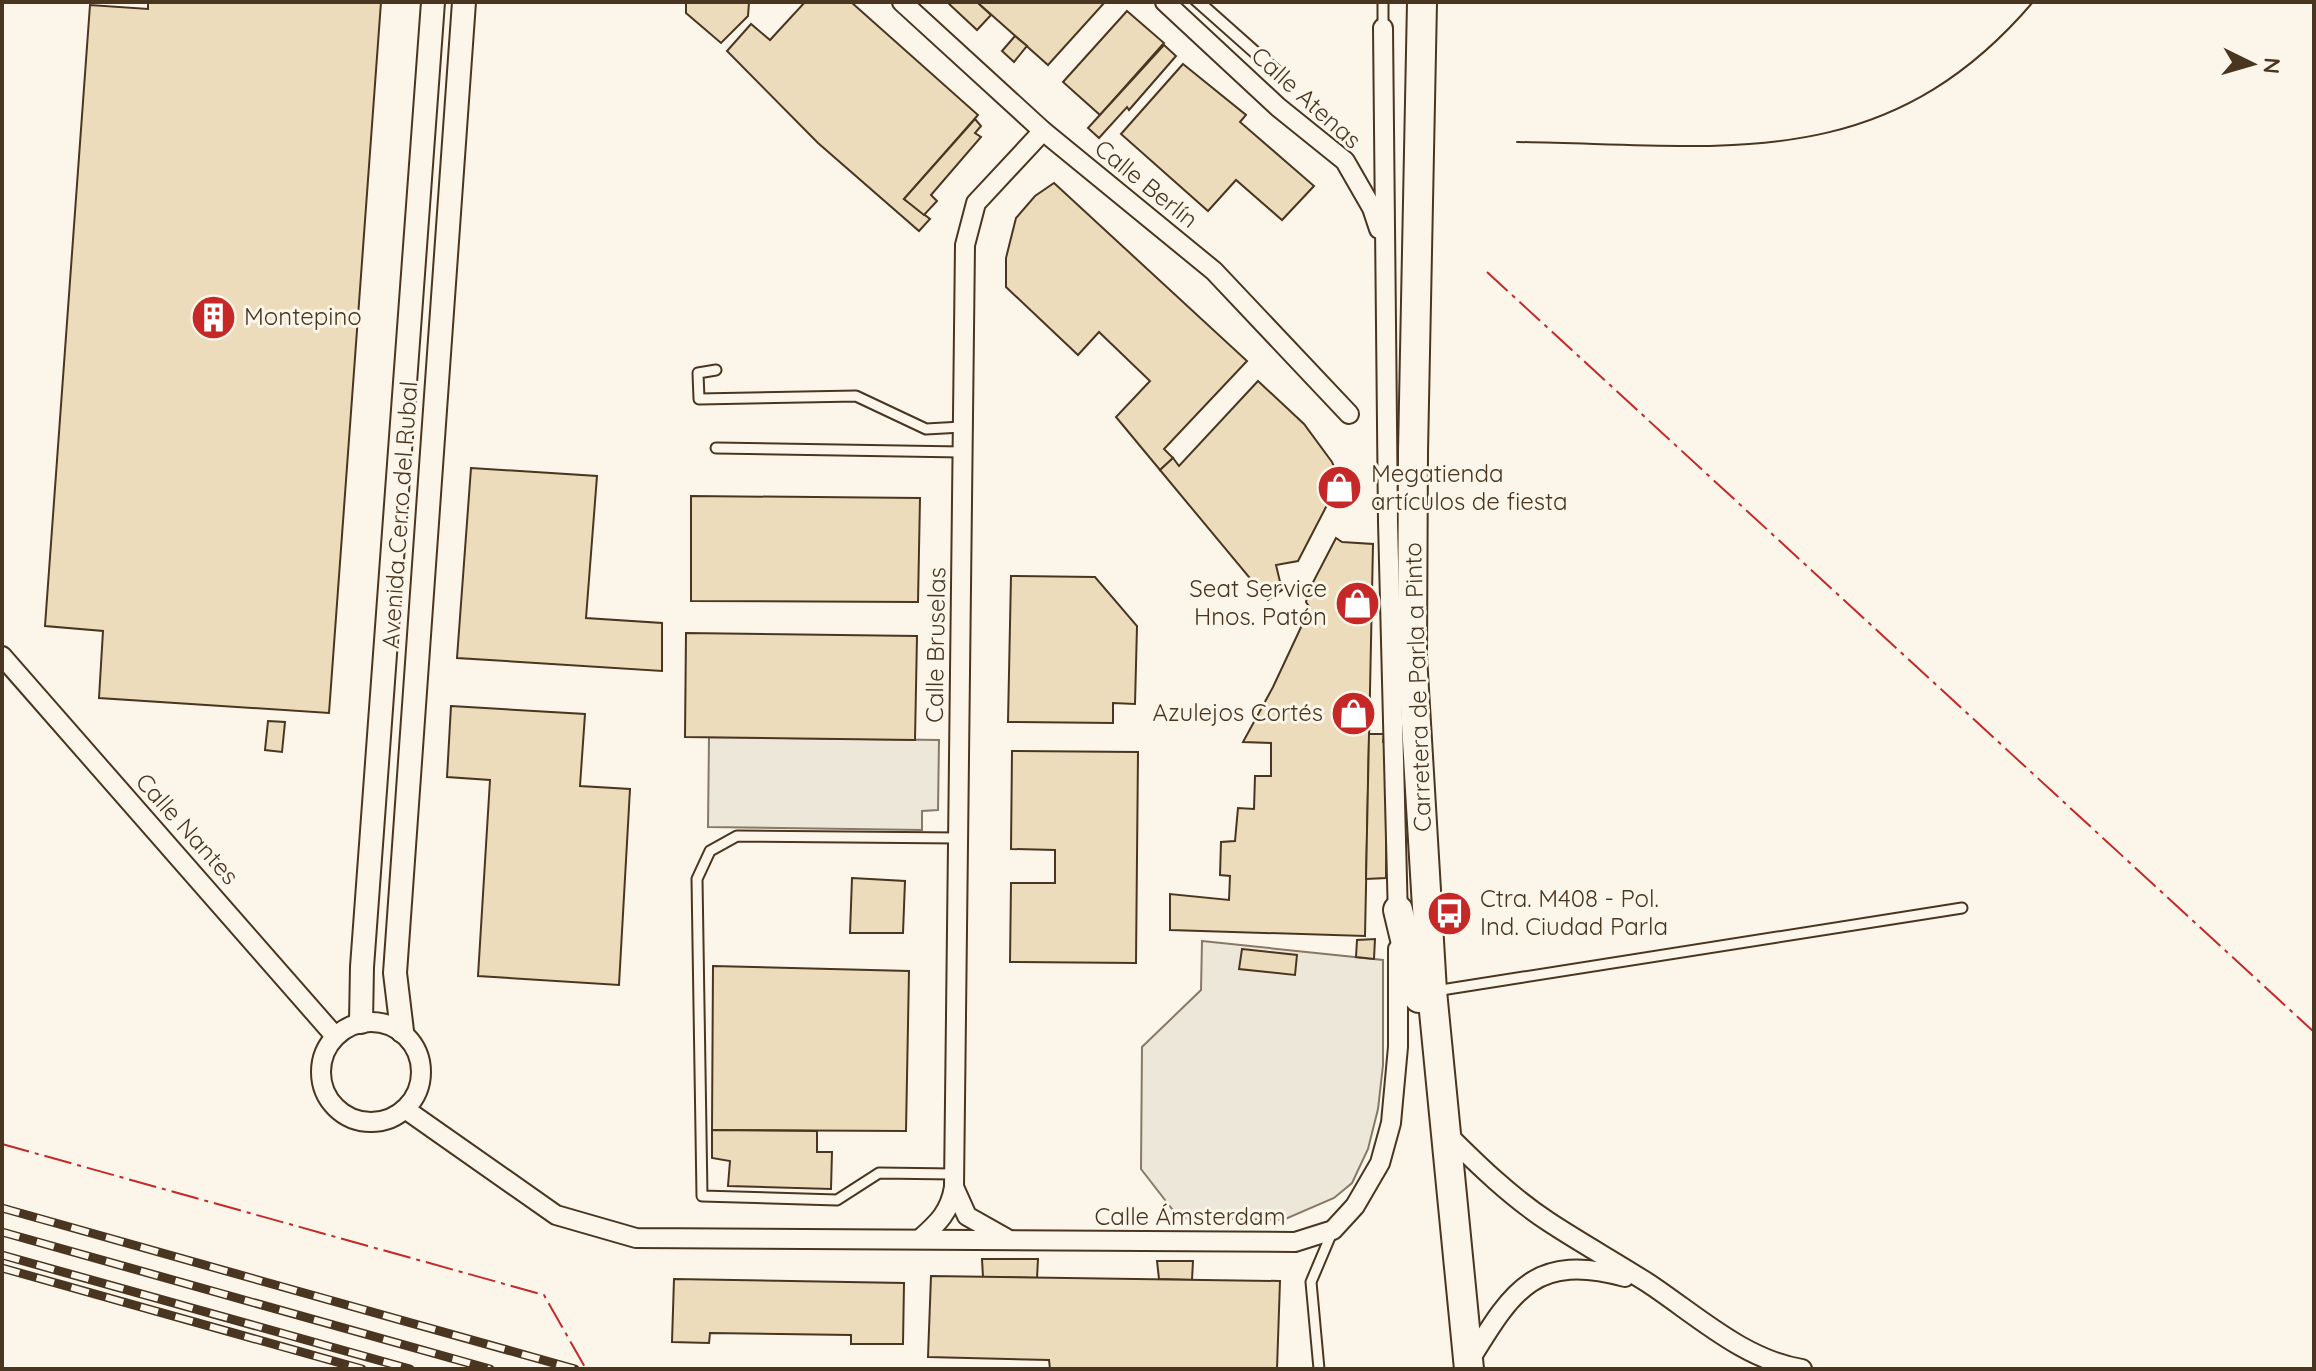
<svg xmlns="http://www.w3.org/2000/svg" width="2316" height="1371" viewBox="0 0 2316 1371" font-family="Quicksand,sans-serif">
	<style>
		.parking { fill: #ede7d9; stroke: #887966; stroke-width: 2 }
		.building { fill: #ecdcbc; stroke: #4a3520; stroke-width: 2 }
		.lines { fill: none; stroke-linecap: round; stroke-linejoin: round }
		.service-casing { stroke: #4a3520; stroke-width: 13 }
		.minor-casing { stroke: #4a3520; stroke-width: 22 }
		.tertiary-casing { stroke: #4a3520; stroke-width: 26 }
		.primary-casing { stroke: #4a3520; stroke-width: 32 }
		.service { stroke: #fbf6e9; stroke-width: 9 }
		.minor { stroke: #fbf6e9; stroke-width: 18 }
		.tertiary { stroke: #fbf6e9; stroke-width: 22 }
		.primary { stroke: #fbf6e9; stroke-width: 28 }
		.tram { stroke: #4a3520; stroke-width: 2 }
		.rail-casing { stroke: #4a3520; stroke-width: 9 }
		.rail { stroke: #fbf6e9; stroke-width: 6; stroke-dasharray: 18; stroke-linecap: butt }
		.power { stroke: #c62828; stroke-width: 2; stroke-dasharray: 28 6 4 6; stroke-linecap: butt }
		.labels { text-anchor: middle; stroke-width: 6; stroke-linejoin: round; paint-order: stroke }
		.street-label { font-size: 24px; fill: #4a3520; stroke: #fbf6e9 }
		.poi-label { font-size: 24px; fill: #4a3520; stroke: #fbf6e9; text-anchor: start }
	</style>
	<rect width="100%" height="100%" fill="#fbf6e9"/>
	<!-- parking -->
	<g class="parking">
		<polygon points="709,737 939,740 938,810 922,811 922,830 708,827"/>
		<polygon points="1202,941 1383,960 1383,1065 1378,1109 1368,1149 1352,1183 1334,1198 1283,1220 1179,1218 1141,1169 1142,1047 1201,990"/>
	</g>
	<!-- building -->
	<g class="building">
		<polygon points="148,2 381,2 329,713 99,698 103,631 45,626 90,5 148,9"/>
		<polygon points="686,2 749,2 748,16 721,43 686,13"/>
		<polygon points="805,2 851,2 978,115 904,199 930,219 919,231 818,143 727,51 751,24 770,40"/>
		<polygon points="947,2 977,2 991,15 977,30"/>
		<polygon points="977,2 1105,2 1048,65"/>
		<polygon points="1127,11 1164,43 1100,115 1063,82"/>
		<polygon points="1015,36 1027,46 1014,62 1002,51"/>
		<polygon points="1164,45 1176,56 1129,110 1127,107 1099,138 1088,128"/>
		<polygon points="1183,64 1246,115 1240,122 1314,186 1282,220 1236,180 1208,211 1121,134"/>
		<polygon points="975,119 981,126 975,133 981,137 931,195 937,201 924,215 904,199"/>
		<polygon points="1054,183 1247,361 1164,449 1173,458 1160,470 1116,417 1150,381 1099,332 1078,355 1006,287 1006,258 1016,218 1035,196"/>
		<polygon points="1258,381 1304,424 1332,462 1340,480 1298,561 1276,565 1282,590 1268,600 1160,470 1173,458 1179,466"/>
		<polygon points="471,468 597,476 586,618 662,623 662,671 457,658"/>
		<polygon points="691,496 920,498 918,602 691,601"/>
		<polygon points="1336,538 1342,542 1373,544 1365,936 1170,930 1170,894 1229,900 1230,876 1220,875 1221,842 1235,841 1238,808 1254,809 1255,776 1271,776 1271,743 1243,742 1273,687 1310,608 1306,602 1309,590"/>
		<polygon points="1011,576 1095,577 1137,626 1135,704 1113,703 1113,723 1008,722"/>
		<polygon points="686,633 917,636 915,740 685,737"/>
		<polygon points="451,706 585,714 580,786 630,789 619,985 478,976 490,780 447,777"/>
		<polygon points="268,721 285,722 282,752 265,750"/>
		<polygon points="1369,734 1384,734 1383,742 1387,744 1386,878 1366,879"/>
		<polygon points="1012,751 1138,752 1136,963 1010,962 1011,883 1055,883 1055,850 1011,849"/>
		<polygon points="852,878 905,881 903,933 850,933"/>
		<polygon points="1375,939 1374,959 1356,957 1357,940"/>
		<polygon points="1242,949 1297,955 1295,975 1239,969"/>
		<polygon points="713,966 909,971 906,1131 712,1130"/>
		<polygon points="712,1130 817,1131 817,1152 832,1152 831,1189 728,1186 730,1161 712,1158"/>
		<polygon points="982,1259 1038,1259 1037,1278 983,1277"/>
		<polygon points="1157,1261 1193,1261 1192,1280 1159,1279"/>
		<polygon points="931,1276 1280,1281 1277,1369 1050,1369 1049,1360 928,1357"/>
		<polygon points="674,1279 904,1283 903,1344 851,1344 851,1335 710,1333 709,1343 672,1342"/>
	</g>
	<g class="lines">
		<defs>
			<g id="service">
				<polyline points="1383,28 1383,2"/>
				<polyline points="716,370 698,373 699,399 856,396 926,429 962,427"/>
				<polyline points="716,448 962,452"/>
				<polyline points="1435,991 1962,908"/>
				<polyline points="954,1174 879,1173 837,1200 702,1196 697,879 710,851 737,836 958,838"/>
				<polyline points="1319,1369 1311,1282 1333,1230"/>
			</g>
			<g id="minor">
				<polyline points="902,2 1043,131 1214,271 1349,414"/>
				<polyline points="1165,2 1278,107 1345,161 1372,208 1379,229"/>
				<polyline points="1383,28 1388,522 1398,919"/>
				<polyline points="2,656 335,1036"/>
				<circle cx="371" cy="1072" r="50"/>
				<polyline points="405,1109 556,1215 636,1238 1295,1242 1333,1230 1355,1206 1380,1163 1391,1123 1398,1047 1398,949"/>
				<path d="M1447,1134C1478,1165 1511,1197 1549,1222C1581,1243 1615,1262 1648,1283C1695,1314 1744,1360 1802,1369"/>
				<polyline points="954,1187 965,245 976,203 1043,131"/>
				<path d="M920,1239C938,1223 950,1212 954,1187L967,1216L1006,1238"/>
				<path d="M1468,1363C1512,1292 1533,1252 1625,1277"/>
			</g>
			<g id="tertiary">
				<polyline points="361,1022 362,967 433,2"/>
				<polyline points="402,1031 395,973 464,2"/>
			</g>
			<g id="primary">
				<polyline points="1422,2 1413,452 1412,656 1432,991 1469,1369"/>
				<polyline points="1398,910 1419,998"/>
			</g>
		</defs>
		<!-- service casing -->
		<use href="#service" class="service-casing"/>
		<!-- minor casing -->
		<use href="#minor" class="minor-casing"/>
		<!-- tertiary casing -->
		<use href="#tertiary" class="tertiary-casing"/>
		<!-- primary casing -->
		<use href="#primary" class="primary-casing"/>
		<!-- service -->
		<use href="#service" class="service"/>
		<!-- minor -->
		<use href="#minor" class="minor"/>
		<!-- tertiary -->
		<use href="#tertiary" class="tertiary"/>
		<!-- primary -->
		<use href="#primary" class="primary"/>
		<!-- tram -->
		<g class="tram">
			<polyline points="1189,2 1279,82"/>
			<polyline points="1208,2 1288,73"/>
			<path d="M1517,142C1722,145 1884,177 2033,2"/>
		</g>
		<defs>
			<g id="rail">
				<polyline points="2,1208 575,1369"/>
				<polyline points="2,1232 490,1369"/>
				<polyline points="2,1255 410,1369"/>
				<polyline points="2,1268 362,1369"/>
			</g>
		</defs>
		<!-- rail casing -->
		<use href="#rail" class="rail-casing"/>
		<!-- rail -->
		<use href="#rail" class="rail"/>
		<!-- power -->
		<g class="power">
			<polyline points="1487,272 2314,1032"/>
			<polyline points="2,1144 544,1295 586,1369"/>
		</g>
	</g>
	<!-- icons -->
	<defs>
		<symbol id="building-disc" viewBox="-11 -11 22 22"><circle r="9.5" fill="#c62828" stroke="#fbf6e9"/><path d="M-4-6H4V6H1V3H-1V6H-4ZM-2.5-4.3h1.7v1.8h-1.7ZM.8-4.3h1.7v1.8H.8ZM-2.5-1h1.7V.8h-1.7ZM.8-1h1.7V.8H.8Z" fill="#fff"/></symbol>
		<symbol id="shop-disc" viewBox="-11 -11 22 22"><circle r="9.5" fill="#c62828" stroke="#fbf6e9"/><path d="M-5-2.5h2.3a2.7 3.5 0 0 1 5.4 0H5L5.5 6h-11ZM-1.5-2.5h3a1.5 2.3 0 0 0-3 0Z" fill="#fff"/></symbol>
		<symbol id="bus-disc" viewBox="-11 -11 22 22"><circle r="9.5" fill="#c62828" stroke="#fbf6e9"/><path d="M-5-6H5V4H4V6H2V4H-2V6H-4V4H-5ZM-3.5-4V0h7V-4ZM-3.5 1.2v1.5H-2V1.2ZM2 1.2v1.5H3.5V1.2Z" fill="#fff"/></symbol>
	</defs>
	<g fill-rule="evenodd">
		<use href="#building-disc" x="188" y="292" width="51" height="51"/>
		<use href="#shop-disc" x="1314" y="462" width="51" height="51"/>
		<use href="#shop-disc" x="1332" y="578" width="51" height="51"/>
		<use href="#shop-disc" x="1328" y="688" width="51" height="51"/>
		<use href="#bus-disc" x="1424" y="888" width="51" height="51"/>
	</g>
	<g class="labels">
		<!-- street labels -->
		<g class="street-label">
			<text transform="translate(1306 98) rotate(42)" y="8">Calle Atenas</text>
			<text transform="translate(1146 184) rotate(39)" y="8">Calle Berlín</text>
			<text transform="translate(400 515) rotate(-86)" y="8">Avenida Cerro del Rubal</text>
			<text transform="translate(936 645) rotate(-89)" y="8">Calle Bruselas</text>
			<text transform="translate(1418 687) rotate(-92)" y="8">Carretera de Parla a Pinto</text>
			<text transform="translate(187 829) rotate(48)" y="8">Calle Nantes</text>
			<text x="1190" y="1225">Calle Ámsterdam</text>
		</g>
		<!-- poi labels -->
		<g class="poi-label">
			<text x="244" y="325">Montepino</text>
			<text x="1371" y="482">Megatienda<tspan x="1371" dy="28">artículos de fiesta</tspan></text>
			<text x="1327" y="597" text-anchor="end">Seat Service<tspan x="1327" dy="28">Hnos. Patón</tspan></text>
			<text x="1323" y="721" text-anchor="end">Azulejos Cortés</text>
			<text x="1480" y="907">Ctra. M408 - Pol.<tspan x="1480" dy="28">Ind. Ciudad Parla</tspan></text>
		</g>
	</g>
	<!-- border -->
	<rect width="2316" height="1371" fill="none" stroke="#4a3520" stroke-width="8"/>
	<!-- north arrow -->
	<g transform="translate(2252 64) rotate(95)" stroke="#fbf6e9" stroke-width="6" paint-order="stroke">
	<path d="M0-6L14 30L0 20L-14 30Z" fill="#4a3520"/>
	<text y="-12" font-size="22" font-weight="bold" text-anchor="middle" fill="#4a3520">N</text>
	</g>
</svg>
